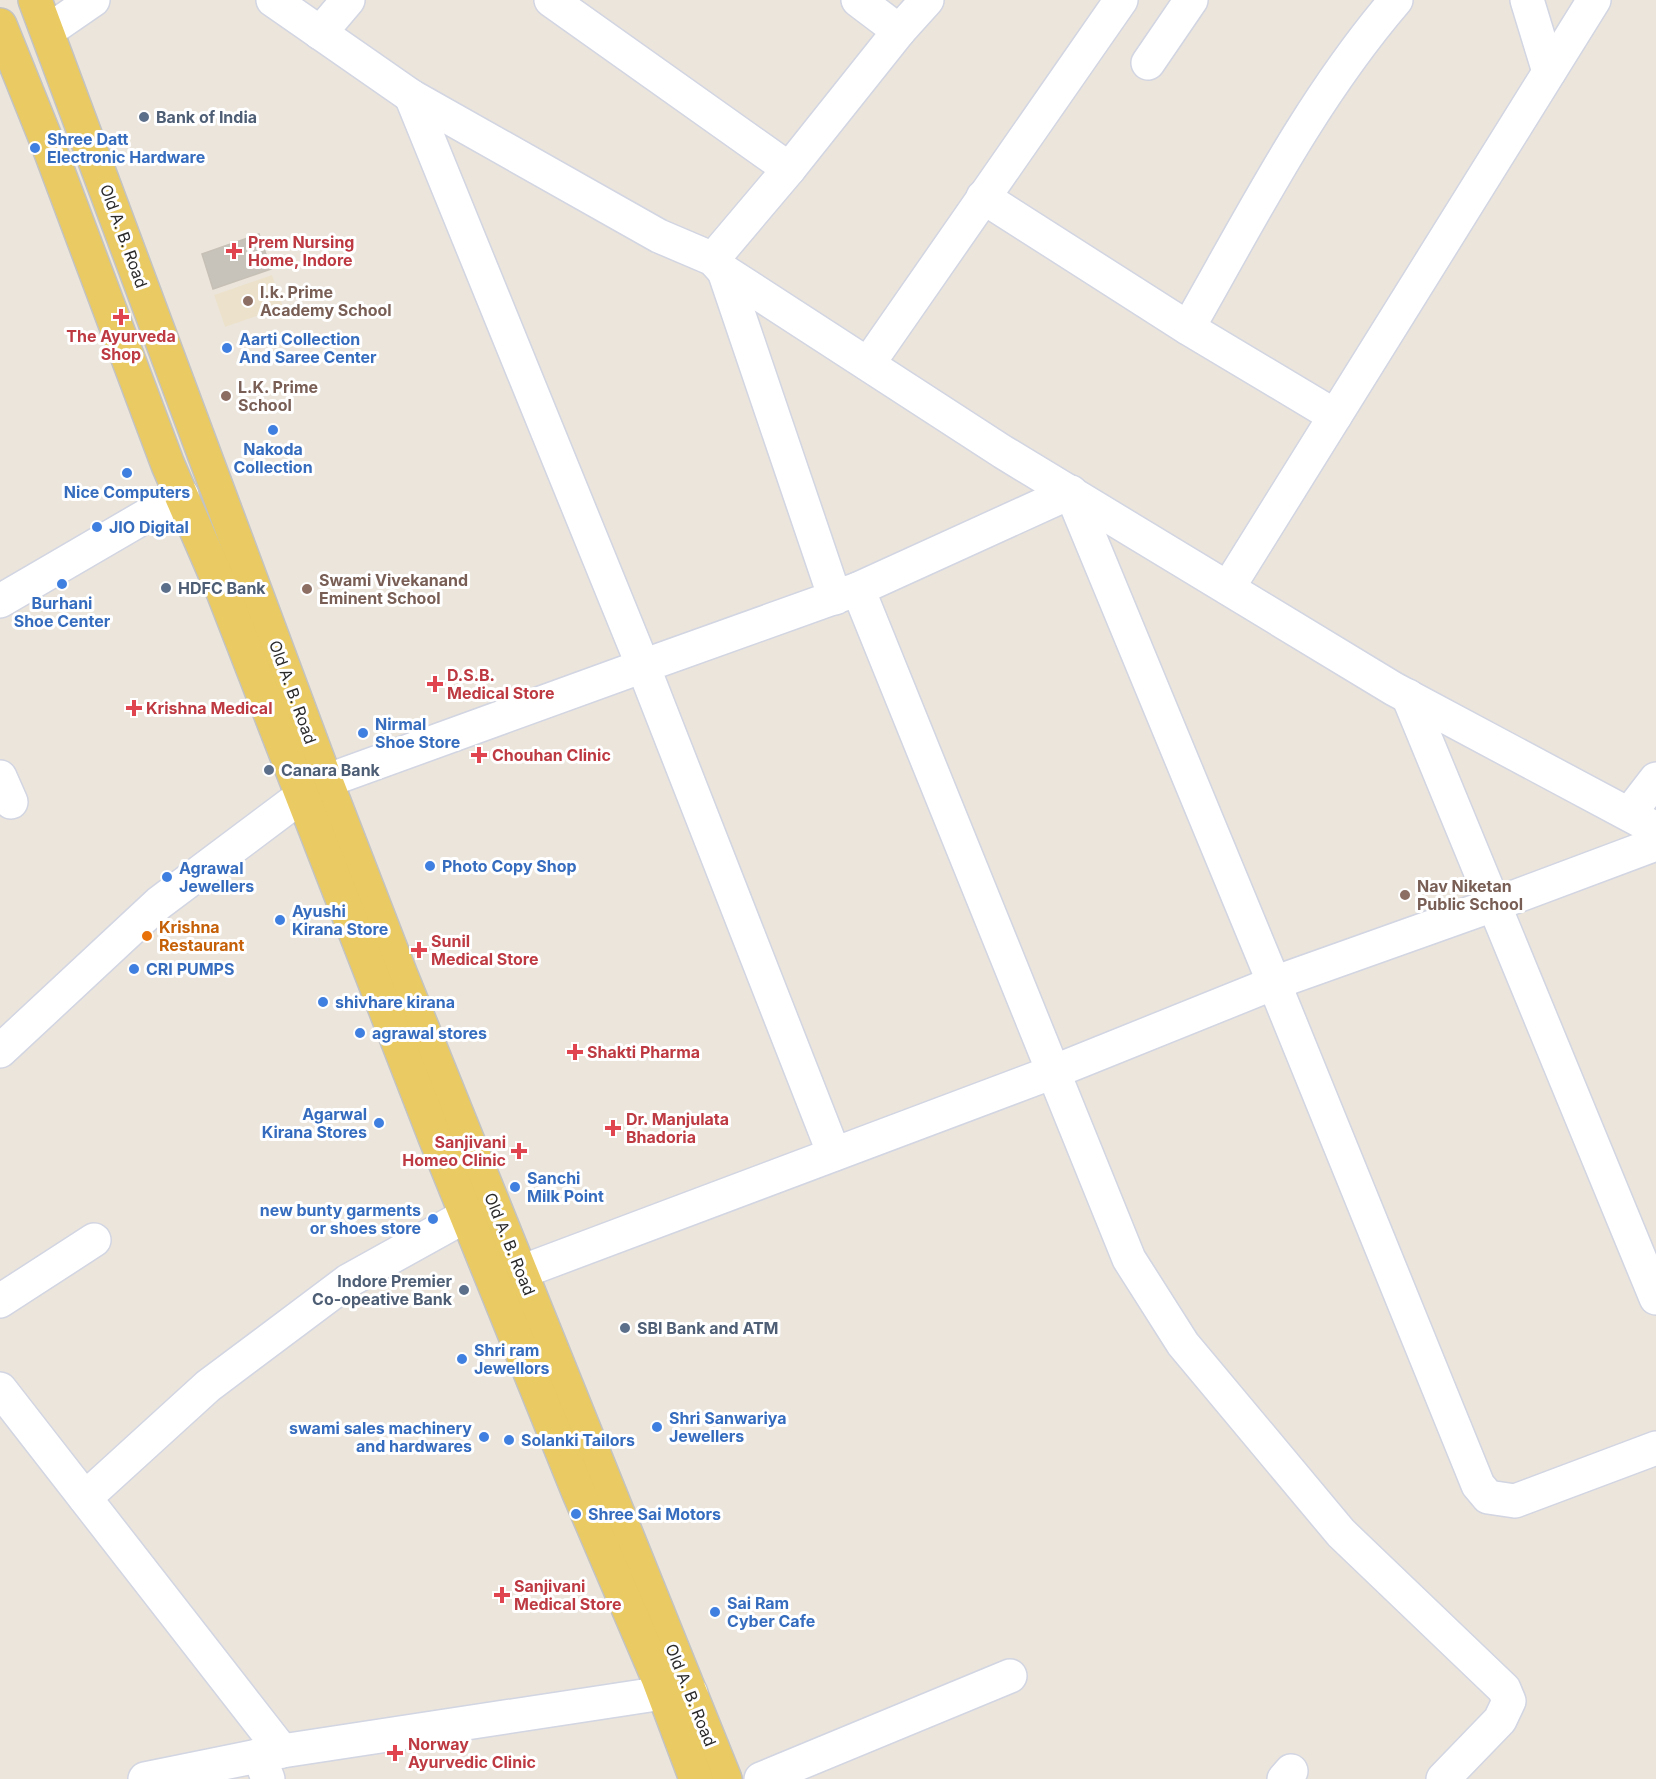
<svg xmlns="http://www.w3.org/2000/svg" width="1656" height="1779" viewBox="0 0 1656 1779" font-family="Inter,sans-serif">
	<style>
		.education { fill: #ece2cc }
		.building { fill: #c7c3bb; stroke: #c6c0b6; stroke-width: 1.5 }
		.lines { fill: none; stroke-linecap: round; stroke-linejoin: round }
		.minor-casing { stroke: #d2d5e2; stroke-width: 36 }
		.secondary-casing { stroke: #d2d5e2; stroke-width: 36 }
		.primary-casing { stroke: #c3c3c3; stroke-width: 36 }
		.minor { stroke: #fff; stroke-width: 33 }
		.secondary { stroke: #fff; stroke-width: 33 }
		.primary { stroke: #e9ca63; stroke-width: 33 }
		.service-dot { fill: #5c6f8a; stroke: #fff; stroke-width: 2 }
		.shop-dot { fill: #3f7fe0; stroke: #fff; stroke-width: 2 }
		.health-dot { fill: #e0444e; stroke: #fff; stroke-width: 2 }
		.education-dot { fill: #8d6e63; stroke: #fff; stroke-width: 2 }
		.food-dot { fill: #e8710a; stroke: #fff; stroke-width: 2 }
		.labels { text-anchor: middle; stroke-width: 6; stroke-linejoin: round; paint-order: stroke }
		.service-label { font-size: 16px; font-weight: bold; fill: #4e5e75; stroke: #fff; text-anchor: start }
		.shop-label { font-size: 16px; font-weight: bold; fill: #366cbe; stroke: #fff; text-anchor: start }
		.street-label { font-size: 16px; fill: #2a2a2a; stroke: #fff }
		.health-label { font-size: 16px; font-weight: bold; fill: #be3a42; stroke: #fff; text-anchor: start }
		.education-label { font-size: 16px; font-weight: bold; fill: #785e54; stroke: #fff; text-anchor: start }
		.food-label { font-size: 16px; font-weight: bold; fill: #c56008; stroke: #fff; text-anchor: start }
	</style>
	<rect width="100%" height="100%" fill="#ebe5dc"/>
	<!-- education -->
	<polygon class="education" points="272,275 283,307 225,327 214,295"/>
	<!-- building -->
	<polygon class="building" points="259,234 271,269 213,289 202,254"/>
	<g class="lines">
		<defs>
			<g id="minor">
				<polyline points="273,0 411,96 659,236 713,259 724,271 1003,452 1394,689 1656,829"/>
				<polyline points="551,0 789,169"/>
				<polyline points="858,0 899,31"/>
				<polyline points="1527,0 1549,72"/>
				<polyline points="48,31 93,0"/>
				<polyline points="320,33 348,0"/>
				<polyline points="1148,63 1191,0"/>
				<polyline points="983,197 1188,328 1335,416"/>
				<polyline points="713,259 789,169 899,31 927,0"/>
				<polyline points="724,271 835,598"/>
				<path d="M1188,328C1252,216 1311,99 1396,0"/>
				<polyline points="868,364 1121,0"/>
				<polyline points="1228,588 1594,0"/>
				<polyline points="858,589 1071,492 1274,983 1478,1485 1488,1497 1515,1501 1656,1448"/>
				<polyline points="0,601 182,495"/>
				<polyline points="1408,696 1656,1298"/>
				<polyline points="0,777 11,802"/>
				<polyline points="326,781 643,666 411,96"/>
				<polyline points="1629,814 1656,779"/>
				<polyline points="834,1154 643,666 858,589 1129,1259 1183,1344 1341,1533 1504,1689 1509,1701 1500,1720 1443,1779"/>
				<polyline points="521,1272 1053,1072 1274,983 1493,905 1656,844"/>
				<polyline points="0,1301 94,1240"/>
				<polyline points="0,1389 282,1751"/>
				<polyline points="85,1498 208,1386 348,1281 467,1215"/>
				<polyline points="259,1755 268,1779"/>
				<polyline points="761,1779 1010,1676"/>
				<polyline points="1284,1779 1291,1771"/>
			</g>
			<g id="secondary">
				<polyline points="0,1051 159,903 303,795 326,781"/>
				<polyline points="145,1779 282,1751 663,1693 691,1693"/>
			</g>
			<g id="primary">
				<polyline points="35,0 326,781 401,975 725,1779"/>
				<polyline points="0,25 47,142 168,465 223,592 436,1140 578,1491 658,1678 696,1779"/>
			</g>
		</defs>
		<!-- minor casing -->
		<use href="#minor" class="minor-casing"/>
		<!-- secondary casing -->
		<use href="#secondary" class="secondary-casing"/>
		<!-- primary casing -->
		<use href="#primary" class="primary-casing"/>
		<!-- minor -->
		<use href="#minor" class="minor"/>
		<!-- secondary -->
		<use href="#secondary" class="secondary"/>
		<!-- primary -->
		<use href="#primary" class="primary"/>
	</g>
	<!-- markers -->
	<g class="service-dot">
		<circle cx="144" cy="117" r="6"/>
		<circle cx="166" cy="588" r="6"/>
		<circle cx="269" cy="770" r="6"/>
		<circle cx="464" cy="1290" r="6"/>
		<circle cx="625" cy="1328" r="6"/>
	</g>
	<g class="shop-dot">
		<circle cx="35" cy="148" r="6"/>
		<circle cx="227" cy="348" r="6"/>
		<circle cx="273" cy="430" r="6"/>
		<circle cx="127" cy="473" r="6"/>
		<circle cx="97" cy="527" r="6"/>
		<circle cx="62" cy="584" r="6"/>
		<circle cx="363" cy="733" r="6"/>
		<circle cx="430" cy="866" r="6"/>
		<circle cx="167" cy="877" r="6"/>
		<circle cx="280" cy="920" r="6"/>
		<circle cx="134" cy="969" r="6"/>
		<circle cx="323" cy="1002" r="6"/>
		<circle cx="360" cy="1033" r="6"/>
		<circle cx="379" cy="1123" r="6"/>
		<circle cx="515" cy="1187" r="6"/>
		<circle cx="433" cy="1219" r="6"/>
		<circle cx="462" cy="1359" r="6"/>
		<circle cx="657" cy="1427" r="6"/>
		<circle cx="484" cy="1437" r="6"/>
		<circle cx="509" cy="1440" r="6"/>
		<circle cx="576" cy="1514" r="6"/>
		<circle cx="715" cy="1612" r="6"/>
	</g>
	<g class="health-dot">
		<path d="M231 242h6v6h6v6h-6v6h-6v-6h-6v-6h6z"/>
		<path d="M118 308h6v6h6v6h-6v6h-6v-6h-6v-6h6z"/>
		<path d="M432 675h6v6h6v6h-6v6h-6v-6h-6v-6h6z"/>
		<path d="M131 699h6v6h6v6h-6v6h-6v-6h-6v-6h6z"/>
		<path d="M476 746h6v6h6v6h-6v6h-6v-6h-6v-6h6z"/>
		<path d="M416 941h6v6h6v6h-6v6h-6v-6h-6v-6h6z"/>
		<path d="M572 1043h6v6h6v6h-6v6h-6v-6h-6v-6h6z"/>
		<path d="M610 1119h6v6h6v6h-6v6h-6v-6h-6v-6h6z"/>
		<path d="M516 1142h6v6h6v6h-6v6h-6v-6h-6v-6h6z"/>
		<path d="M499 1586h6v6h6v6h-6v6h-6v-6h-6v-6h6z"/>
		<path d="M392 1744h6v6h6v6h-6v6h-6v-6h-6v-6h6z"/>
	</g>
	<g class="education-dot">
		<circle cx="248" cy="301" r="6"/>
		<circle cx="226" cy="396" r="6"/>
		<circle cx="307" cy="589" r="6"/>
		<circle cx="1405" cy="895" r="6"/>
	</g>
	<circle class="food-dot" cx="147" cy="936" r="6"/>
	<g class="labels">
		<!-- service labels -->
		<g class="service-label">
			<text x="156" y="123">Bank of India</text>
			<text x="178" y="594">HDFC Bank</text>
			<text x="281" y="776">Canara Bank</text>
			<text x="452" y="1287" text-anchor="end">Indore Premier<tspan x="452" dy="18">Co-opeative Bank</tspan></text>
			<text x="637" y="1334">SBI Bank and ATM</text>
		</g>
		<!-- shop labels -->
		<g class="shop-label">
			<text x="47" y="145">Shree Datt<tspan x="47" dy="18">Electronic Hardware</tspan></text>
			<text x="239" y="345">Aarti Collection<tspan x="239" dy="18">And Saree Center</tspan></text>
			<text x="273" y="455" text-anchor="middle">Nakoda<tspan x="273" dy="18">Collection</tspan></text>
			<text x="127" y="498" text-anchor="middle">Nice Computers</text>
			<text x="109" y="533">JIO Digital</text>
			<text x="62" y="609" text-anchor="middle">Burhani<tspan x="62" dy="18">Shoe Center</tspan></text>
			<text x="375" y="730">Nirmal<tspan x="375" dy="18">Shoe Store</tspan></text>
			<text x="442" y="872">Photo Copy Shop</text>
			<text x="179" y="874">Agrawal<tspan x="179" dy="18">Jewellers</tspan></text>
			<text x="292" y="917">Ayushi<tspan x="292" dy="18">Kirana Store</tspan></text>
			<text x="146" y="975">CRI PUMPS</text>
			<text x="335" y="1008">shivhare kirana</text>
			<text x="372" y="1039">agrawal stores</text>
			<text x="367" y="1120" text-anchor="end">Agarwal<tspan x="367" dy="18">Kirana Stores</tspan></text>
			<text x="527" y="1184">Sanchi<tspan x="527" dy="18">Milk Point</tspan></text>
			<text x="421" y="1216" text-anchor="end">new bunty garments<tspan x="421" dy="18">or shoes store</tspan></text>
			<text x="474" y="1356">Shri ram<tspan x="474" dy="18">Jewellors</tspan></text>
			<text x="669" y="1424">Shri Sanwariya<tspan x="669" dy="18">Jewellers</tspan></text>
			<text x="472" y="1434" text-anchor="end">swami sales machinery<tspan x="472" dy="18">and hardwares</tspan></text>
			<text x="521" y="1446">Solanki Tailors</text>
			<text x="588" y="1520">Shree Sai Motors</text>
			<text x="727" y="1609">Sai Ram<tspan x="727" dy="18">Cyber Cafe</tspan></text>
		</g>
		<!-- street labels -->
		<g class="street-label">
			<text transform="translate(124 236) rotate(70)" y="6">Old A. B. Road</text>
			<text transform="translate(293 692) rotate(70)" y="6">Old A. B. Road</text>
			<text transform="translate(510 1244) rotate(68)" y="6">Old A. B. Road</text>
			<text transform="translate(691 1695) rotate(68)" y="6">Old A. B. Road</text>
		</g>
		<!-- health labels -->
		<g class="health-label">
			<text x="248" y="248">Prem Nursing<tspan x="248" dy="18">Home, Indore</tspan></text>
			<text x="121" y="342" text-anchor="middle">The Ayurveda<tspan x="121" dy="18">Shop</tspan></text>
			<text x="447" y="681">D.S.B.<tspan x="447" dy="18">Medical Store</tspan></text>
			<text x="146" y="714">Krishna Medical</text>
			<text x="492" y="761">Chouhan Clinic</text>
			<text x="431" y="947">Sunil<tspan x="431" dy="18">Medical Store</tspan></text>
			<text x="587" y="1058">Shakti Pharma</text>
			<text x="626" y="1125">Dr. Manjulata<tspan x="626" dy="18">Bhadoria</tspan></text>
			<text x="506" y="1148" text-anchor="end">Sanjivani<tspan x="506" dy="18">Homeo Clinic</tspan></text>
			<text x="514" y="1592">Sanjivani<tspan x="514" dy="18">Medical Store</tspan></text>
			<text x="408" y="1750">Norway<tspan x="408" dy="18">Ayurvedic Clinic</tspan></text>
		</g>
		<!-- education labels -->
		<g class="education-label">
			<text x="260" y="298">l.k. Prime<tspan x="260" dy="18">Academy School</tspan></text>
			<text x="238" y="393">L.K. Prime<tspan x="238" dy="18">School</tspan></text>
			<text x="319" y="586">Swami Vivekanand<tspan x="319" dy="18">Eminent School</tspan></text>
			<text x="1417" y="892">Nav Niketan<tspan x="1417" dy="18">Public School</tspan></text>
		</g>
		<!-- food labels -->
		<g class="food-label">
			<text x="159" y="933">Krishna<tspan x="159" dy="18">Restaurant</tspan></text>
		</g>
	</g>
</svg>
